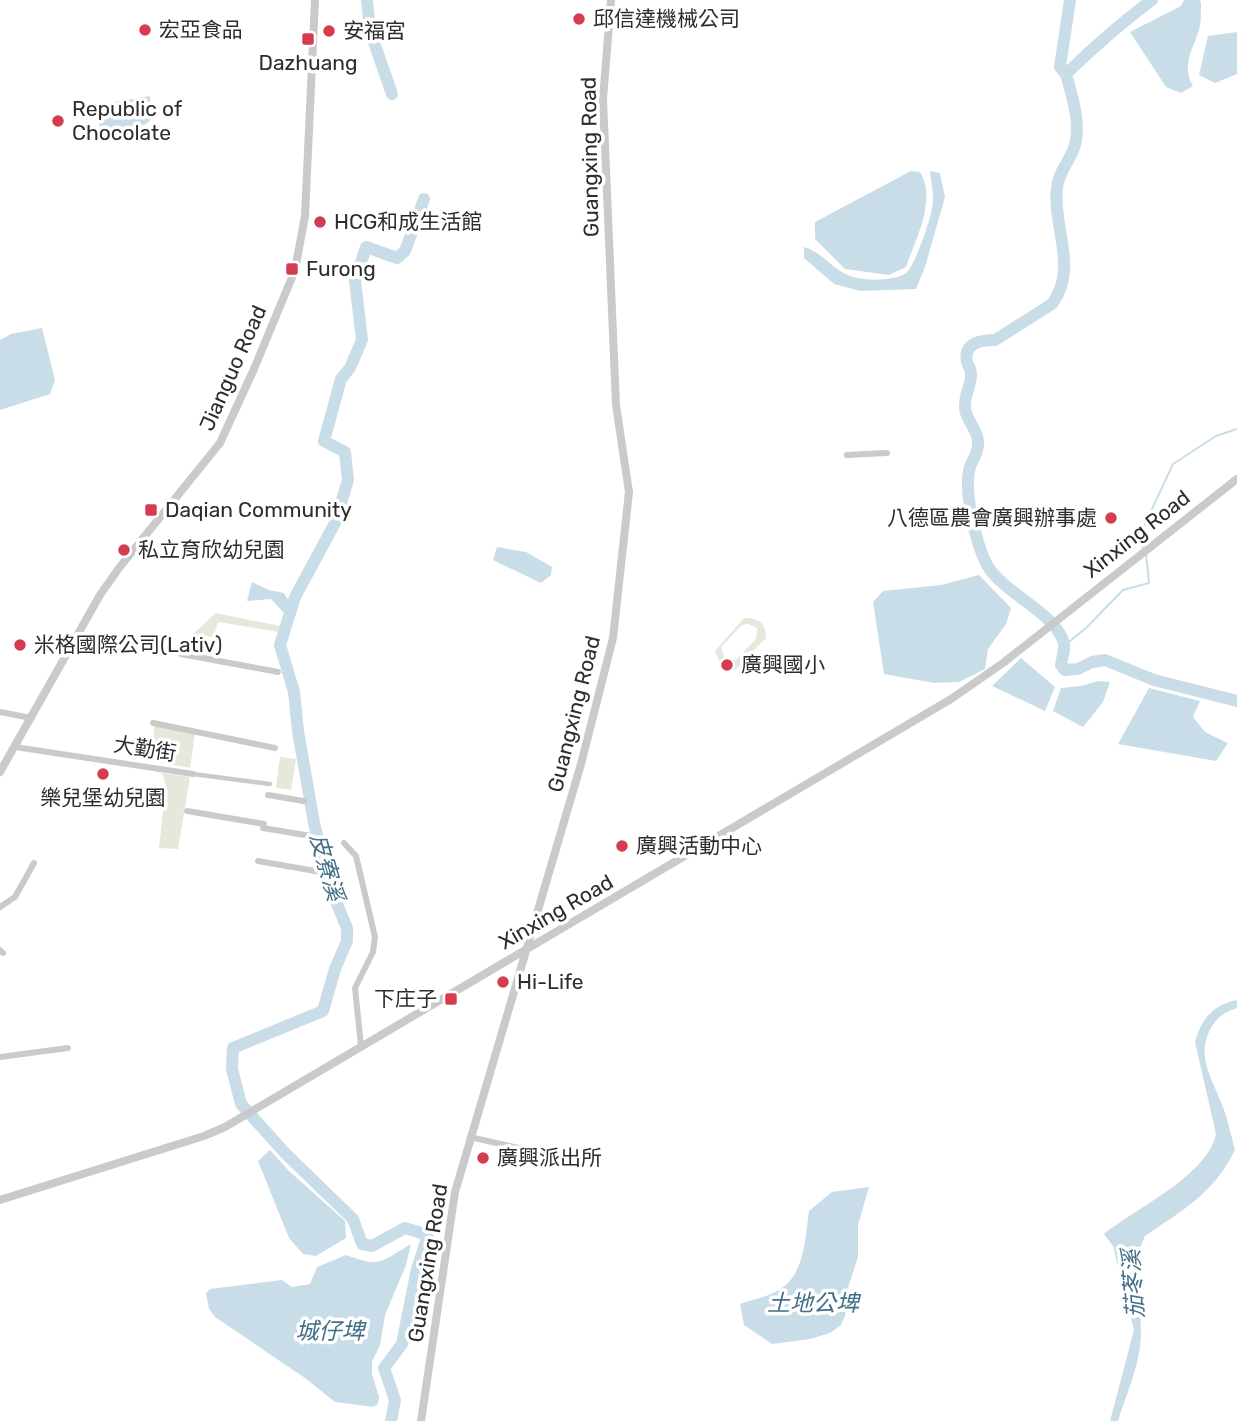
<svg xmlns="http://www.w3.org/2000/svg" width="1237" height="1421" viewBox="0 0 1237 1421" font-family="Rubik,'Noto Sans TC',sans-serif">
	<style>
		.green { fill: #e4e9db; fill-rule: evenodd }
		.water { fill: #c9dde8 }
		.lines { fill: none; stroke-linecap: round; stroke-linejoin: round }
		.stream { stroke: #c9dde8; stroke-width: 2 }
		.river { stroke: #c9dde8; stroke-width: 12 }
		.pedestrian { stroke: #cacaca; stroke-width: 4.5 }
		.minor { stroke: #cacaca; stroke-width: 6 }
		.tertiary { stroke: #cacaca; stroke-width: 8 }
		.poi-dot { fill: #d63c50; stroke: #fff; stroke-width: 2.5 }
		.labels { text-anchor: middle; stroke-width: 7; stroke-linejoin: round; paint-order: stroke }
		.poi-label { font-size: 21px; fill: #2d2d2d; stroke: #fff; text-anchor: start }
		.street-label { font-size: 21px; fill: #2d2d2d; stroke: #fff }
		.water-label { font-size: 23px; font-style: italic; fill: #427088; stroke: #fff }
	</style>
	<rect width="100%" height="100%" fill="#fff"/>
	<!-- green -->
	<g class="green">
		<polygon points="216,613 280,626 279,632 218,622 213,637 193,634"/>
		<path d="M744,618C757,617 767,623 766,638L734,671L732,667L720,663L715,651ZM748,624L757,628L756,639L736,660L725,659L721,647L742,625Z"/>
		<polygon points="154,726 195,734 190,768 152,761"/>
		<polygon points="280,757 296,759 291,790 276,788"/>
		<polygon points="162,773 190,777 178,849 159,848 166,785"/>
	</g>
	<!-- water -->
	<g class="water">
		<path d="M1184,0H1200L1201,3C1201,11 1201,19 1200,26C1195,48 1180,63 1193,86L1181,93L1166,87L1130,32L1181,6Z"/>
		<polygon points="1237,32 1237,74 1215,83 1199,75 1208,36"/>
		<polygon points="150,96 151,120 146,124 101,136 96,105"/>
		<path d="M911,171L920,172C937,200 916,238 906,267L889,275L845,269L815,239V222Z"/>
		<path d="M930,171L940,173L945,197L925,267L916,289L860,291L834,284L804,258V247C823,252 833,271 853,277C867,281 894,281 906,273C915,266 930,221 932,208C935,197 931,182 930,171Z"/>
		<polygon points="42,328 55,380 50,394 0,410 0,340 11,334"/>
		<polygon points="497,547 526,552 552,567 551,575 541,583 493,560"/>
		<polygon points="979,575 1011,608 1006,624 988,649 985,669 959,682 934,683 884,674 873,602 883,591 941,585"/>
		<polygon points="252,582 269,590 284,593 289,601 284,613 271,599 247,601"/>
		<polygon points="1021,658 1055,687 1045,711 992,686"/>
		<polygon points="1098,681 1110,682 1103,702 1083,727 1053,711 1061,688 1081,686"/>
		<polygon points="1149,688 1200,701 1193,717 1205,732 1228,743 1216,761 1118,744"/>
		<path d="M1237,1000V1008C1226,1011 1217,1017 1211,1028C1195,1056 1213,1080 1223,1107C1228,1121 1231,1135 1235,1150C1214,1193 1183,1210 1145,1236C1130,1267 1141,1299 1141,1332C1141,1362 1127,1393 1118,1421H1110L1134,1330L1113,1246L1104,1234C1136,1208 1207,1176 1216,1134L1195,1042C1201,1019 1213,1005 1237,1000Z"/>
		<polygon points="270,1150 289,1171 345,1221 346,1238 316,1256 303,1254 289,1238 258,1161"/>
		<path d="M869,1187L858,1225V1257L848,1288L845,1316L841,1325L830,1333L810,1339L772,1344L744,1325L740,1304C752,1300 766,1297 777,1291C805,1277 805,1238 809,1211L832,1192Z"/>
		<path d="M411,1244L406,1265L385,1315L380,1345L372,1362V1374L379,1397L378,1404L373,1407L335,1402L305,1378L215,1317L209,1309L206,1293L210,1289L282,1280L292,1287L310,1284L317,1267L346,1255C381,1268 380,1262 411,1244Z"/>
	</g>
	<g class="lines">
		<!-- stream -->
		<g class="stream">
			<polyline points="1143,548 1138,539 1173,464 1216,436 1237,429"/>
			<polyline points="1064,646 1086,628 1123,590 1149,583 1146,553"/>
		</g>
		<!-- river -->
		<g class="river">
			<polyline points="367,0 370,31 392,94"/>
			<path d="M1152,0C1121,23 1094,47 1066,74C1072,96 1082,125 1074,148C1069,162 1058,173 1057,188C1052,226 1079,268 1052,304L995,340C981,340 963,343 967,362C969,367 972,370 971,377C970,387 964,397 965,408C966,421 978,429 978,442C979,452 973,458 970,467C963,490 976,544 987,565C1004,594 1058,614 1064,644C1065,650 1062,658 1061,665L1065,670L1078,669L1092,662L1105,660L1154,680L1237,701"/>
			<polyline points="1066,74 1060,67 1070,0"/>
			<polyline points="391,1421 395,1400 384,1368 402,1344 417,1269 428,1235 405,1228 372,1246 362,1244 353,1219 285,1153 241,1104 232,1069 233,1048 323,1011 335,969 347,941 347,928 332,892 314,823 298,731 294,692 280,645 295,597 335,523 348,480 345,452 324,441 341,379 350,368 362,340 355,281 366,247 397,258 405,251 424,199"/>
		</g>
		<!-- pedestrian -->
		<polyline class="pedestrian" points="193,774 270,784"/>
		<!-- minor -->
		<g class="minor">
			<polyline points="847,455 887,453"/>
			<polyline points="181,654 278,672"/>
			<polyline points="0,712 31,718"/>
			<polyline points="153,723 275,748"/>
			<polyline points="15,747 193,774"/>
			<polyline points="268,795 304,801"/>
			<polyline points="187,811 264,824"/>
			<polyline points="263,828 311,836"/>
			<polyline points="344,843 356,856 375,937 373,952 355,988 361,1046"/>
			<polyline points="258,861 321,872"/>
			<polyline points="0,907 15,897 34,863"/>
			<polyline points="0,950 3,953"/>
			<polyline points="0,1057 68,1048"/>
			<polyline points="470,1137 575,1161"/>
		</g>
		<!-- tertiary -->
		<g class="tertiary">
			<polyline points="0,772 100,595 119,568 220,443 254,369 295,270 305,216 315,0"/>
			<polyline points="0,1200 204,1136 225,1127 951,699 1003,663 1237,479"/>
			<polyline points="421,1421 455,1192 581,764 613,638 629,492 616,405 603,99 611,0"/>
		</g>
	</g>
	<!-- markers -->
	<g class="poi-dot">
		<circle cx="579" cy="19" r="7"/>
		<circle cx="145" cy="30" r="7"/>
		<circle cx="329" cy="31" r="7"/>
		<rect x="301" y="32" width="14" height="14" rx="3.5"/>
		<circle cx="58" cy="121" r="7"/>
		<circle cx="320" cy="222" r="7"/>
		<rect x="285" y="262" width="14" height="14" rx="3.5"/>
		<rect x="144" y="503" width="14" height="14" rx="3.5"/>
		<circle cx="1111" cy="518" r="7"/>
		<circle cx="124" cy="550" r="7"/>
		<circle cx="20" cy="645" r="7"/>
		<circle cx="727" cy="665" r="7"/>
		<circle cx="103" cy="774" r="7"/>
		<circle cx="622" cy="846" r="7"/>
		<circle cx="503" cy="982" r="7"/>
		<rect x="444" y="992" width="14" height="14" rx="3.5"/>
		<circle cx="483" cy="1158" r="7"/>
	</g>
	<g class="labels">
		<!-- poi labels -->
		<g class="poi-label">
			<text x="593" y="26">邱信達機械公司</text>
			<text x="159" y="37">宏亞食品</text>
			<text x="343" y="38">安福宮</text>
			<text x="308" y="70" text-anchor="middle">Dazhuang</text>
			<text x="72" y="116">Republic of<tspan x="72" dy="24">Chocolate</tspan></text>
			<text x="334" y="229">HCG和成生活館</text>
			<text x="306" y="276">Furong</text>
			<text x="165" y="517">Daqian Community</text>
			<text x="1097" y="525" text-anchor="end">八德區農會廣興辦事處</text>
			<text x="138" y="557">私立育欣幼兒園</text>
			<text x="34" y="652">米格國際公司(Lativ)</text>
			<text x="741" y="672">廣興國小</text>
			<text x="103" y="805" text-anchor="middle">樂兒堡幼兒園</text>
			<text x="636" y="853">廣興活動中心</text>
			<text x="517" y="989">Hi-Life</text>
			<text x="437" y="1006" text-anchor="end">下庄子</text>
			<text x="497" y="1165">廣興派出所</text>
		</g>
		<!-- street labels -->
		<g class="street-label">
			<text transform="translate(590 157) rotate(-91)" y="7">Guangxing Road</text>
			<text transform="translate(233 368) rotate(-66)" y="7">Jianguo Road</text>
			<text transform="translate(1137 534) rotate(-38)" y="7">Xinxing Road</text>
			<text transform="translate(574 714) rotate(-76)" y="7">Guangxing Road</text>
			<text transform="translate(145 749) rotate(9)" y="7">大勤街</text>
			<text transform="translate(556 912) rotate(-30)" y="7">Xinxing Road</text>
			<text transform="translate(428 1263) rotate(-81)" y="7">Guangxing Road</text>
		</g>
		<!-- water labels -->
		<g class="water-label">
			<text transform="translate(327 867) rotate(74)" y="8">皮寮溪</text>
			<text transform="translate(1133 1284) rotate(-94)" y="8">茄苳溪</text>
			<text x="813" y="1311">土地公埤</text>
			<text x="330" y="1339">城仔埤</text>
		</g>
	</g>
</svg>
